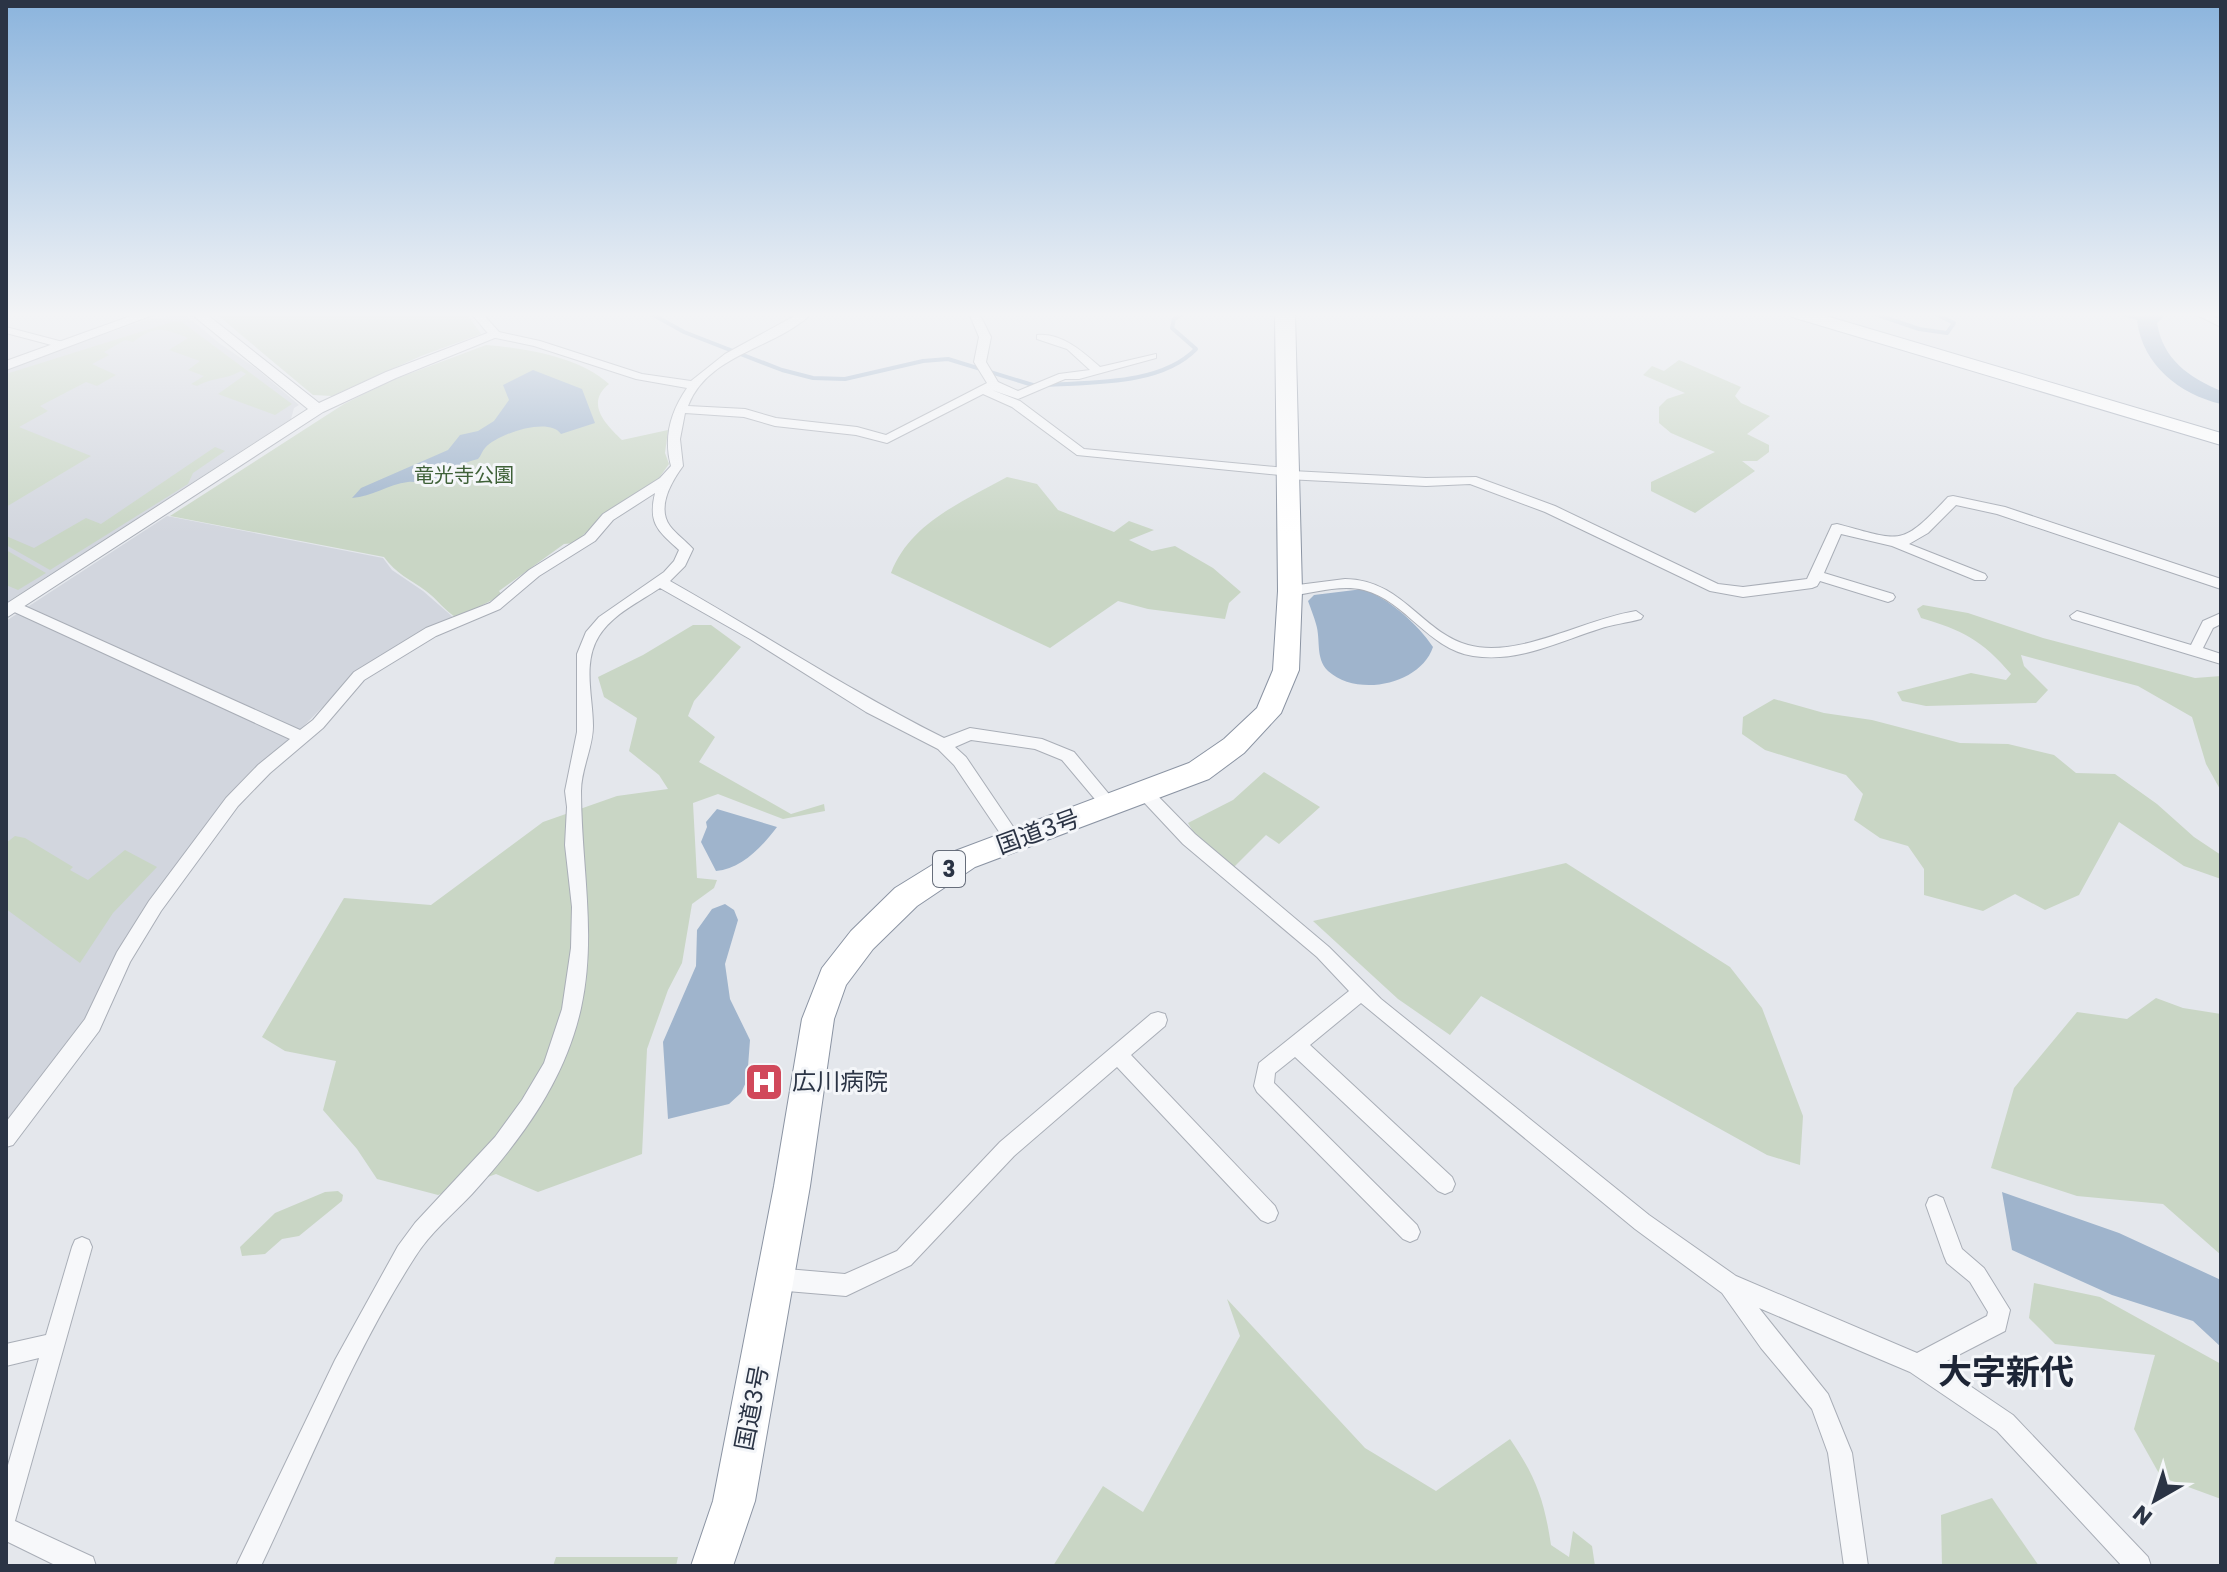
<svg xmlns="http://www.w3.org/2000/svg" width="2227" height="1572" viewBox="0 0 2227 1572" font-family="Poppins,'Noto Sans JP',sans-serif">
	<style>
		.built { fill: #d2d6de }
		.green { fill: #c9d6c5 }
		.water { fill: #9fb4cc }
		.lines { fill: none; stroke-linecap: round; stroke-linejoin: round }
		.stream { stroke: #9fb4cc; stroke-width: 4 }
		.river { fill: #9fb4cc; fill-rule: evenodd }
		.minor-casing { stroke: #a9aeb7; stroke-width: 2 }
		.tertiary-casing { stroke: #a9aeb7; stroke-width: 2 }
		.primary-casing { stroke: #a3abb8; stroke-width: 2 }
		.trunk-casing { stroke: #8b94a3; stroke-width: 2 }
		.minor { fill: #f7f8fa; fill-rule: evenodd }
		.tertiary { fill: #f7f8fa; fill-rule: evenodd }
		.primary { fill: #fff; fill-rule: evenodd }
		.trunk { fill: #fff; fill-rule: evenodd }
		.labels { text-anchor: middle; stroke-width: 6; stroke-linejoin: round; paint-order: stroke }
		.far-park-label { font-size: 20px; fill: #3f6138; stroke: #f4f6f9 }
		.shield { fill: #f4f6f9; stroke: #676e7b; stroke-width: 2 }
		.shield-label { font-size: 22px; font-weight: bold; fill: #2b3445 }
		.street-label { font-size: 24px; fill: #2b3445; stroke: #f4f6f9 }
		.poi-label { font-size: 24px; fill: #2b3445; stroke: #f4f6f9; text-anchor: start }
		.near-quarter-label { font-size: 34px; font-weight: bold; fill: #1d2536; stroke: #f4f6f9 }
	</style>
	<rect width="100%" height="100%" fill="#e4e7ec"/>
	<!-- built -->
	<g class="built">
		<polygon points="187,316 219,343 258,370 299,405 294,408 291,419 6,603 6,369 151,318"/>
		<polygon points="167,516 383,558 392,570 423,591 454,618 355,674 283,747 240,783 126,936 81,1027 6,1123 6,621"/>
	</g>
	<!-- green -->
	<g class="green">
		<polygon points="215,313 466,313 481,334 421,356 332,396 313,395"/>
		<path d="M175,321L182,322L292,404L275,415L218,394L246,374L241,371C226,380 212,377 197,386L191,384L204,376L188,370L200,361L169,350L188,338C161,328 157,325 133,342L125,340L104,352L109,355L92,364L116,375L97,386L86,382L40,406L48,411L19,427L91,456L6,507V374Z"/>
		<path d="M486,345C525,348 580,357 609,384C585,403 605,424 622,440L668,430L665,453L669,464L659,478L607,512L575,543L564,544L499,591L502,595L457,618C445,611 437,599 426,591C410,579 396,574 384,557L170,516L344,404L390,381Z"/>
		<polygon points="1679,360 1741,387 1735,396 1741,403 1770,416 1747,434 1769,445 1769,452 1757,461 1742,461 1755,471 1695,513 1651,491 1651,482 1715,452 1671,433 1659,423 1659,407 1667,399 1685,393 1643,375 1652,366 1664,371"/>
		<polygon points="215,447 225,451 193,473 188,484 50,570 6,545 6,536 34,548 86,518 101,524"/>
		<path d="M1007,477L1037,484L1058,510L1114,532L1129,521L1154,530L1129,540L1152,551L1175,546L1213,568L1241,592L1229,603L1225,619L1148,609L1118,601L1050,648L891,573C910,523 962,502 1007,477Z"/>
		<polygon points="6,550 46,573 18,590 6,585"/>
		<path d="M1923,605L1968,613L2043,638L2195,678L2221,676V791L2206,764L2192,717L2138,686L2021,655L2024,666L2048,690L2036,703L1926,706L1902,701L1897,692L1971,673L2006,680L2011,674C1982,640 1962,630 1921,618L1917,609Z"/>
		<polygon points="693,625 711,625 741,647 694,701 688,716 715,737 699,762 791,814 824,804 825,811 783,819 718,794 693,803 697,878 717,880 714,888 692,904 682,963 668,990 647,1049 642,1154 538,1192 496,1174 438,1195 377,1179 357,1149 323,1110 336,1061 285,1051 262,1037 344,898 431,905 543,822 617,796 668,789 659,775 629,751 637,718 604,697 598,677 643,655"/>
		<polygon points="1774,699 1824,713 1872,720 1960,743 2008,744 2054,755 2076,773 2115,774 2157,804 2194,837 2221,855 2221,879 2184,866 2119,822 2079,895 2045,910 2015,894 1983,911 1924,895 1924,869 1908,846 1880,838 1854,820 1863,794 1846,775 1765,750 1742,734 1743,717"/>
		<polygon points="1264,772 1320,807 1279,844 1266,835 1233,868 1198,840 1188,823 1233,800"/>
		<polygon points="15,836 25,838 73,867 70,870 88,880 125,850 157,867 113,913 80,963 6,909 6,843"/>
		<polygon points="1566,863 1730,967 1762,1008 1803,1116 1800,1165 1767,1155 1481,996 1450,1035 1398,999 1313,921"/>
		<polygon points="2156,998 2183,1008 2221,1014 2221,1255 2163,1204 2077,1196 1991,1168 2014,1088 2077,1012 2127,1019"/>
		<polygon points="338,1191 343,1195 342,1201 299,1236 282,1239 265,1254 242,1256 240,1247 275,1213 325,1192"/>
		<polygon points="2034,1283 2100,1297 2221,1364 2221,1499 2161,1477 2134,1429 2155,1355 2055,1344 2029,1318"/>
		<path d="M1227,1299L1365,1448L1436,1491L1510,1439C1536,1477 1544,1499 1551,1545L1569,1557L1573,1531L1592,1546L1595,1566H1053L1103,1486L1143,1512L1240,1336Z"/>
		<polygon points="1992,1498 2039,1566 1942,1566 1941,1515"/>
		<polygon points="556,1557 678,1557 676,1566 553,1566"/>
	</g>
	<!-- water -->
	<g class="water">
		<path d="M533,370L582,389L595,423L561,434C549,416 497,434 485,448C482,451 481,456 478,459C452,465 452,475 433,483C424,486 417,481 408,482C388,484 372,497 352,498L361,488L448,450L460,435L478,431L494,421L509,400L503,385Z"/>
		<path d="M1363,589C1388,598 1418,624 1433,647C1421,684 1358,698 1328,671C1315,658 1321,640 1316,624C1314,617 1311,609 1308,601L1314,595Z"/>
		<path d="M717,809L777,827C762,847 741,869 716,871L701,842L707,827L706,822Z"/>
		<polygon points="725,904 734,910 738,920 725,964 730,999 750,1040 747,1080 741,1093 729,1104 668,1119 663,1042 696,966 697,930 712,909"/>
		<polygon points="2002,1192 2119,1233 2221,1280 2221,1347 2193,1321 2112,1295 2012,1250"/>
	</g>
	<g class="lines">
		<!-- stream -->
		<g class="stream">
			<polyline points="650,313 684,332 782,370 813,378 845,379 923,361 948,359 1036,386"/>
			<polyline points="1872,313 1919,329 1947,333 1954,323 1934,313"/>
			<polyline points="2121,313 2147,321"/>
			<path d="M1046,385C1093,382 1161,385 1196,349L1172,328L1174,319L1183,313"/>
		</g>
		<!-- river -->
		<path class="river" d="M2146,313H2167L2157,323C2163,359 2188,377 2221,391V404C2179,394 2143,365 2137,321Z"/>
		<defs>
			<g id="minor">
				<path d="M471,313H482L499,332L540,341L642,374L691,381L725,354L800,313H812C776,349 708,353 688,406L745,409L776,418L857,427L886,435L987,383L974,362L979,337L969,313H979L991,337L986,362L998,382L1018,391L1059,374L1090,370L1067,349L1037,339V335C1062,333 1082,351 1100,367L1156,354V358L1079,379H1065L1018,399L992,390L1020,401L1084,449L1286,468L1292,471L1426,478L1476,477L1555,506L1718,584L1743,587L1807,579L1832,525L1837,524C1902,541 1900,548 1948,497L1953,496L2005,507L2221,579V589L1997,514L1956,505L1928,533L1909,544L1985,574L1987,577L1985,580H1975L1892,546L1841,534L1824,573L1893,594L1895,597L1893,600L1888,602L1820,581L1817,586L1812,588L1743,597L1710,591L1545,512L1470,484L1426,486L1286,479L1280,475L1077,455L1012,407L983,394L887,443L856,435L775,426L744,417L685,413L680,439L683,466C672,481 656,507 670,526C676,534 686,541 693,549L685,566L670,581C762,633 850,691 944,738L970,728L1042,739L1074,752L1118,805L1116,810H1104L1062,760L1035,749L971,740L955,747L966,757L1022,840L1020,845H1008L954,765L938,749L866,712L750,639L660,588C639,602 613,614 599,636C582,663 593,697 593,726C593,748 581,769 581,791C581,864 597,935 581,1008C565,1081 521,1140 472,1194C453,1214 430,1233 415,1257C353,1353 310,1463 261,1566H236L335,1360L398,1246L415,1223L495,1137L522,1100L544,1063L562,1009L571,948L572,907L565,845L567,807L565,791L577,732V654L586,632L599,617L664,572L674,561L679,550C657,530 648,523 655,493L613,520L595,541L539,576L500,609L436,636L364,680L323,728L270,773L238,806L161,911L130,962L99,1031L13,1145L6,1147V1122L85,1019L117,952L149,901L226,798L258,765L290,739L10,610L8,607L15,602L20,604L300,730L313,720L354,672L426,628L490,603L529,570L585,535L603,514L660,478L671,466C663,437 671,411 687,388L636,379L534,346L491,337Z"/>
				<polygon points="2193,313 2206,313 2221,320 2221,327"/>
				<polygon points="6,327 63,342 65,344 59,347 6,333"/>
				<path d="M1345,579C1403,580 1420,631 1468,645C1519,659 1584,619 1636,611L1643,616L1641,619C1627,623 1613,624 1599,629C1558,642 1518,663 1473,656C1428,649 1406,601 1364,590C1340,584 1313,593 1290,596L1283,591L1290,586Z"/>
				<polygon points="2077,611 2191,645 2203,621 2221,613 2221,624 2213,628 2203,648 2221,654 2221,664 2072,619 2070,616"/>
				<polygon points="1145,787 1151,789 1195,834 1329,947 1381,999 1649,1215 1736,1276 1917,1353 1987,1316 1988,1312 1970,1282 1947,1263 1944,1256 1926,1205 1929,1198 1936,1195 1943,1198 1962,1249 1984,1268 2010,1310 2005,1331 1939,1365 2013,1415 2148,1557 2151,1566 2122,1566 1997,1431 1910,1372 1759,1308 1828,1394 1852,1453 1868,1566 1844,1566 1828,1453 1812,1409 1761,1348 1722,1293 1635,1229 1361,1003 1310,1045 1452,1177 1455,1184 1452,1191 1445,1194 1438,1191 1295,1057 1275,1073 1274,1083 1417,1225 1420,1232 1417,1239 1410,1242 1403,1239 1257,1092 1254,1086 1259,1063 1349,991 1317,957 1183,844 1139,797 1137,793 1139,789"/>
				<polygon points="1158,1012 1165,1014 1167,1020 1165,1026 1131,1055 1275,1206 1278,1213 1275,1220 1268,1223 1261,1220 1117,1067 1014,1156 911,1265 846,1296 775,1290 767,1287 764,1279 767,1271 775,1268 845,1274 897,1251 1000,1142 1151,1014"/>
				<polygon points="82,1237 89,1240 92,1247 15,1521 93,1557 96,1566 57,1566 6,1541 6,1472 39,1358 6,1366 6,1344 46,1335 72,1247 75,1240"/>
			</g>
			<g id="tertiary">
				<polygon points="139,313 158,313 6,370 6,361"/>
				<polygon points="190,313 205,313 319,403 386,372 490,332 502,335 396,378 323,412 6,618 6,604 308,409"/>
			</g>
			<polygon id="primary" points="1789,313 1816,313 2221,433 2221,445 1792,317"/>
			<polygon id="trunk" points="1275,313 1295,313 1302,591 1299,670 1281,713 1244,753 1209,779 975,867 917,906 873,949 846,985 834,1019 810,1186 755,1501 733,1566 691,1566 713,1501 774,1186 802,1019 822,968 851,931 895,888 955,851 1189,763 1224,739 1257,708 1273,670 1278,591"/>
		</defs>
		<!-- minor casing -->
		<use href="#minor" class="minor-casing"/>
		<!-- tertiary casing -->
		<use href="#tertiary" class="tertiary-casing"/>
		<!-- primary casing -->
		<use href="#primary" class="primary-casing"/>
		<!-- trunk casing -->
		<use href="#trunk" class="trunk-casing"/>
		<!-- minor -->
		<use href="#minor" class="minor"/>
		<!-- tertiary -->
		<use href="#tertiary" class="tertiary"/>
		<!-- primary -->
		<use href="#primary" class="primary"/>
		<!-- trunk -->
		<use href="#trunk" class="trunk"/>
	</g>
	<!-- sky -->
	<linearGradient id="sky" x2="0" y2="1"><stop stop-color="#8bb4dd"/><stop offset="0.59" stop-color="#f3f4f6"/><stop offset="1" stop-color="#f3f4f6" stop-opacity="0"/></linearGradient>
	<rect width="2227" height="533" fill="url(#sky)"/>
	<!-- icons -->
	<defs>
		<symbol id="hospital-square" viewBox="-11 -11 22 22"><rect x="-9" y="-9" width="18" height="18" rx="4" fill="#d1495b" stroke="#f4f6f9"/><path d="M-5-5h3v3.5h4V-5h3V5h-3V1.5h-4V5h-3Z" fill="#fff"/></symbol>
	</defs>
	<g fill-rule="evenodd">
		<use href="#hospital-square" x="742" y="1060" width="44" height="44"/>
	</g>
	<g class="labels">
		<!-- far-park labels -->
		<g class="far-park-label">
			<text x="464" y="482">竜光寺公園</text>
		</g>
		<!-- shield labels -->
		<rect class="shield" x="933" y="851" width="32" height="36" rx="6"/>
		<g class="shield-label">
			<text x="949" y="877">3</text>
		</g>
		<!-- street labels -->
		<g class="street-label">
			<text transform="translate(1038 832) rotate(-20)" y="8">国道3号</text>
			<text transform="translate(752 1408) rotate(-79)" y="8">国道3号</text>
		</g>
		<!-- poi labels -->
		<g class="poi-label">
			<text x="792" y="1090">広川病院</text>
		</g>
		<!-- near-quarter labels -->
		<g class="near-quarter-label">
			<text x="2006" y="1384">大字新代</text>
		</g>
	</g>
	<!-- border -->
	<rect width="2227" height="1572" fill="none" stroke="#2b3445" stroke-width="16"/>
	<!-- north arrow -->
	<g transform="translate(2155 1500) rotate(219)" stroke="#f4f6f9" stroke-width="6" paint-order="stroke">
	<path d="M0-6L14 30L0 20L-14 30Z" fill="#2b3445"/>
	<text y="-12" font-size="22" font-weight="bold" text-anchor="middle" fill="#2b3445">N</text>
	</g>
</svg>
